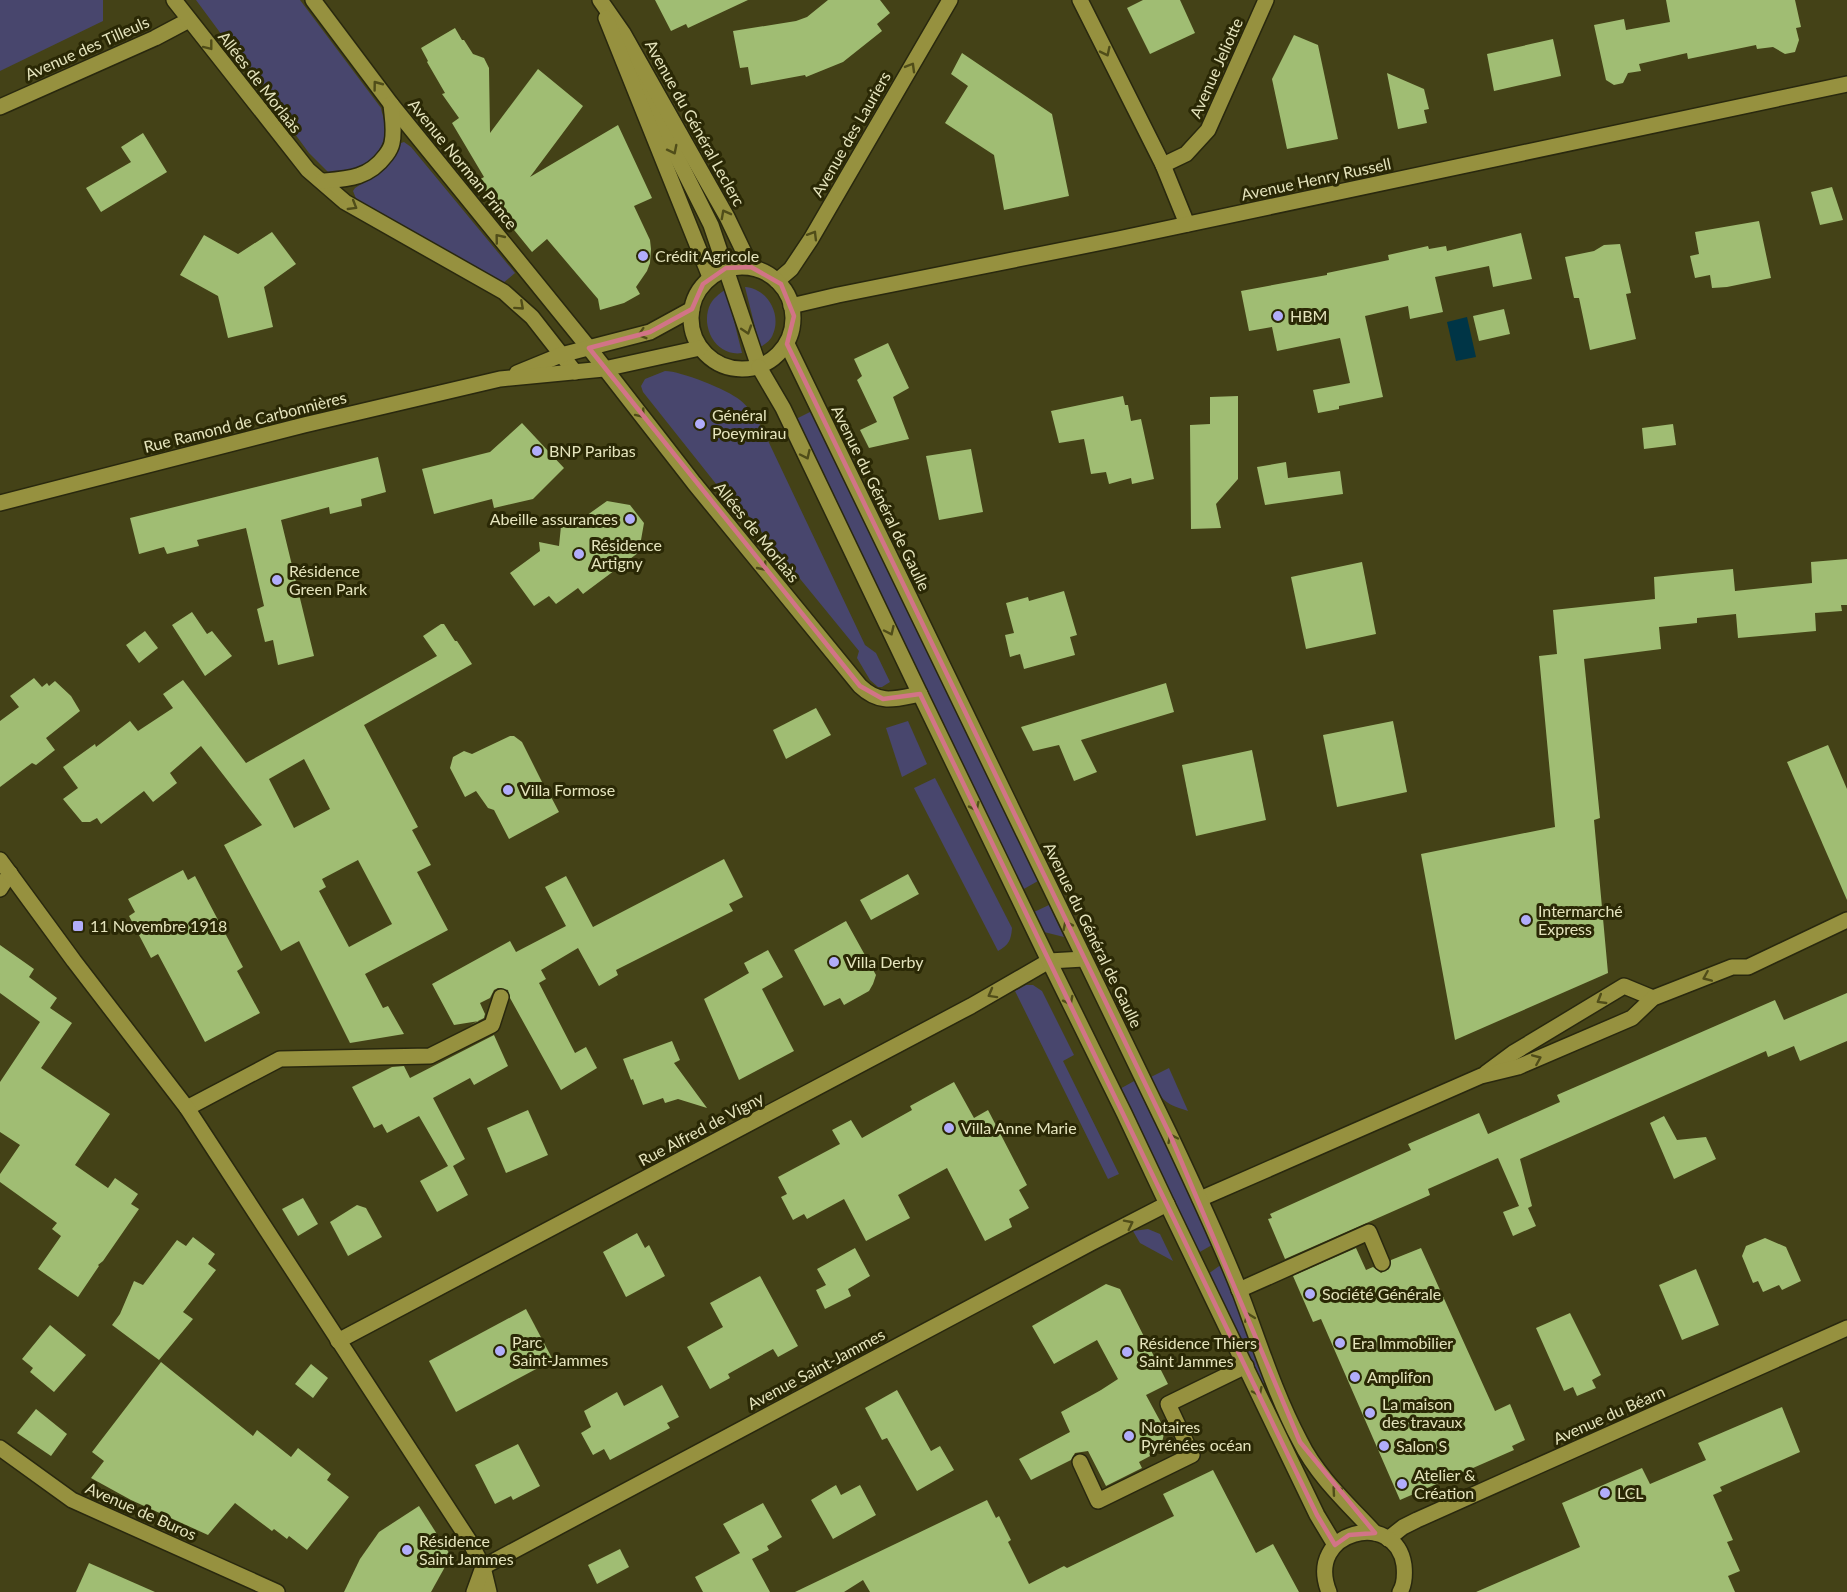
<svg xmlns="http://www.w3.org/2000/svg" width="1847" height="1592" viewBox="0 0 1847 1592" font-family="Lato,sans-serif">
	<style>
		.green { fill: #48466d }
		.water { fill: #003546 }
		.building { fill: #a0bd73; fill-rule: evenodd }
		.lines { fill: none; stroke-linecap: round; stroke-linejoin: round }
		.lane-casing { stroke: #29280e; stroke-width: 18 }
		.street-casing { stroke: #29280e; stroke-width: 18 }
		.secondary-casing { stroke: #29280e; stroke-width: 18 }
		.lane { stroke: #96913f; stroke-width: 15 }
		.street { stroke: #96913f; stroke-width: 15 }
		.secondary { stroke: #96913f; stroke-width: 15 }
		.oneway { stroke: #504d19 }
		.marked { fill: none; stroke: #d27487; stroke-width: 4.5; stroke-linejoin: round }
		.poi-dot { fill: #b1adfa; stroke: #2a2805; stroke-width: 2 }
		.labels { text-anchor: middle; stroke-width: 6; stroke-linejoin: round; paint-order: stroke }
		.street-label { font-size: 16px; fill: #e5e4bd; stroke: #2a2805 }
		.poi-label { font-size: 16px; fill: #e5e4bd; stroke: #2a2805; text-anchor: start }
	</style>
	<rect width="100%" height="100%" fill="#444217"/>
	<!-- green -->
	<g class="green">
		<polygon points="0,0 103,0 103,21 0,71"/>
		<path d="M196,0H300L381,108C382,114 385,121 385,127C387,146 370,166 352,171C344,173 336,172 328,172L309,153Z"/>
		<polygon points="404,142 411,147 515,273 502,284 357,201 353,191 355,188 383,170 398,144"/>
		<path d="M745,287C766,288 782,313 773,334C771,340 766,344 760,347Z"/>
		<path d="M726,289L742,353C717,357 701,329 709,307C712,299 719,294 726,289Z"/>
		<path d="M665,371C681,371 728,390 740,400C749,407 754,417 761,426L865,645L876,653L890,682L882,687H878L870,680L857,658L859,651L739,504H732L643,392L641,386L645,379Z"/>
		<polygon points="812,411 1038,881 1022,890 796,419"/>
		<polygon points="908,721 927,764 902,777 886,728"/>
		<path d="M935,778L1012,928C1011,940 1009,945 998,951L914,788Z"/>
		<polygon points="1049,905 1064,937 1044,932 1034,912"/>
		<polygon points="1026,985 1033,985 1042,991 1074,1055 1063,1061 1119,1174 1108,1179 1015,991"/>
		<path d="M1169,1068L1188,1111C1163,1103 1162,1101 1151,1077Z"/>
		<polygon points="1136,1080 1212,1245 1198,1253 1118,1090"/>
		<polygon points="1148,1229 1160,1234 1173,1261 1140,1243 1133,1231"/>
		<polygon points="1222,1264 1266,1381 1262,1384 1208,1274"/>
	</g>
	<!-- water -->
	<polygon class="water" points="1467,317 1476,357 1456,361 1447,322"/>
	<!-- building -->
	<g class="building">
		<polygon points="655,0 748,0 688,28 686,24 671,31"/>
		<polygon points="828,0 880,0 890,13 877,24 882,31 843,62 806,77 805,75 751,85 748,67 740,68 733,31 796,21 807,17"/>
		<polygon points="1143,0 1180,0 1195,33 1150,54 1127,8"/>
		<polygon points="1666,0 1795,0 1801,27 1796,28 1799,40 1795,52 1785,54 1773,47 1757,49 1756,45 1688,59 1687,53 1639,64 1641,71 1628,73 1623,83 1614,85 1606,80 1594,25 1624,19 1626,30 1670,22"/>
		<polygon points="455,28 462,40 464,40 473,54 484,58 489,68 490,133 538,69 583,106 530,177 618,125 652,198 634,206 650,240 651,249 650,263 647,271 636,287 640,294 624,303 600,310 598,299 547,239 532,252 502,215 501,216 479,180 484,177 452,123 459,118 442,94 445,93 427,62 428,61 421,48"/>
		<polygon points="1294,35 1318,45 1338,139 1287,149 1272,79"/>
		<polygon points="1553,39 1561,76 1494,91 1487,54"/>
		<polygon points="962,53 1052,114 1069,196 1004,210 994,155 945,123 968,86 951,74"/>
		<polygon points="1387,73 1424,89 1429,109 1424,110 1427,123 1398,129"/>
		<polygon points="143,133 167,172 101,212 86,188 131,162 121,147"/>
		<polygon points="1832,187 1843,220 1820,225 1811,192"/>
		<polygon points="1759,221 1771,278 1727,287 1712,288 1710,275 1695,278 1690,256 1699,254 1695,232"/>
		<polygon points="272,232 296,264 264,287 273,327 228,338 218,296 180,275 204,235 238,254"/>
		<polygon points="1521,233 1532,279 1493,287 1489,266 1435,277 1443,312 1410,319 1408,306 1365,316 1383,397 1339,406 1339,409 1318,413 1313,390 1350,383 1340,338 1277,351 1272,327 1249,331 1241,291 1327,275 1327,273 1389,260 1388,255 1428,246 1429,249 1446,246 1447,251"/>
		<polygon points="1620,244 1631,293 1626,294 1636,339 1590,350 1579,298 1574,298 1565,257 1594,251 1604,245"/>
		<polygon points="1504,309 1510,334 1479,341 1473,316"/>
		<polygon points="888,343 909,388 893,397 909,439 869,448 860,430 877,422 857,380 862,376 854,359"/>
		<polygon points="1123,396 1125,405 1128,405 1131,421 1141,419 1154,479 1132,484 1131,478 1109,484 1106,472 1091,474 1084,439 1059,443 1051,411"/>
		<polygon points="1238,396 1238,479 1216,504 1221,528 1191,529 1190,425 1210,424 1210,397"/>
		<polygon points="522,423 564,468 533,499 494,508 492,499 434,514 422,469 490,452"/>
		<polygon points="1673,424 1676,445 1644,449 1642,428"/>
		<polygon points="971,449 983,512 939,520 926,456"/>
		<polygon points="378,457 386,492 361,499 362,506 330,514 329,507 281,520 314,656 278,665 273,640 265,642 257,609 264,606 246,528 197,540 199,546 167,554 164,547 139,554 130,518"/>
		<polygon points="1286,462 1288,478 1340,471 1343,494 1265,505 1257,467"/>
		<polygon points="607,501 630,505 644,523 641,540 646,547 583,594 578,588 556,604 549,596 534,606 510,573 540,551 539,542 559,546 561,526 569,528"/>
		<polygon points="1847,559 1847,605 1841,605 1842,611 1815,613 1816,631 1738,638 1736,614 1697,618 1697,623 1659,627 1661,649 1584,659 1600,818 1594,820 1608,973 1455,1040 1421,854 1555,827 1539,656 1557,654 1553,610 1655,599 1654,577 1692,573 1733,569 1735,591 1812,583 1811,562"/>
		<polygon points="1362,562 1376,634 1306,649 1291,577"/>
		<polygon points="1064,591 1077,635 1070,637 1075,655 1024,669 1020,654 1010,657 1005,635 1014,633 1006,603 1028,597 1029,601"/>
		<polygon points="192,612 207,634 212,631 232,656 205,676 172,625"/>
		<path d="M441,624H444L455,641H457L472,664L364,725L418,827L412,830L431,865L417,872L448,930L365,974L383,1008L388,1006L404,1034L350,1043L299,941L281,951L224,845L262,825L201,746L170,773L177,783L153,802L144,791L101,824L97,818L90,822H82L63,799L78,788L63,767L95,744L96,747L130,721L138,731L173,708L163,694L183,680L246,763L437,656L423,636ZM304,759L330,809L294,828L269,779ZM358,860L392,924L349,947L319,891L326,887L322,879Z"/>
		<polygon points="145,631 158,648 139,663 126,645"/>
		<polygon points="34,678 42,687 47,683 49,686 55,681 71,696 80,711 46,738 55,750 36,765 32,763 0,787 0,721 19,707 10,696"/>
		<polygon points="1166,683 1174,712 1081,740 1097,772 1074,781 1059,745 1033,751 1021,727"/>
		<polygon points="816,708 831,735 786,759 773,730"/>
		<polygon points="1393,721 1407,792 1337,807 1323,735"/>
		<polygon points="510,736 514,736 522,742 547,792 548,791 559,812 509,839 494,810 488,808 476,791 465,797 450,768 453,757 464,751 472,754"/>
		<polygon points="1828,745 1847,789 1847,900 1787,762"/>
		<polygon points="1252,750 1266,820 1196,836 1182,765"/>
		<polygon points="724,859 743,897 729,904 733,911 616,970 618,975 599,986 578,948 541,970 546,979 539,983 575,1053 586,1047 597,1068 561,1090 510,998 508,990 498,988 494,990 490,998 480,1003 485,1014 484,1018 470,1025 479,1021 454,1025 432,984 510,941 516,952 566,926 545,887 566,876 593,927"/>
		<polygon points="183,870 188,880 195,876 208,901 243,967 237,971 260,1013 205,1042 158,954 151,958 129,916 135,912 128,899"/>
		<polygon points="908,874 919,894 871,920 860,900"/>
		<polygon points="846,921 876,975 873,984 869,991 844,1005 840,998 824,1006 794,950"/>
		<polygon points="0,945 34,969 29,977 57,998 50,1008 72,1023 41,1068 110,1114 75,1165 108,1188 115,1178 138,1194 131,1204 139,1209 103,1261 98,1265 99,1266 78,1297 38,1269 61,1236 52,1229 57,1223 0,1182 0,1174 20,1145 0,1132 0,1082 40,1022 0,993"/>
		<polygon points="768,950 783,977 762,989 794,1051 739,1080 704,999 749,973 744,963"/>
		<polygon points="1847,993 1847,1041 1800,1061 1794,1046 1768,1057 1766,1051 1520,1159 1532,1206 1528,1208 1536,1226 1513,1236 1503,1212 1519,1206 1498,1158 1428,1189 1430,1195 1285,1259 1268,1219 1272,1218 1270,1214 1411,1150 1408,1144 1479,1113 1488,1134 1560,1102 1557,1095 1775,1000 1784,1020"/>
		<polygon points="494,1035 508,1066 474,1085 470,1078 433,1098 465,1159 453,1166 468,1195 437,1212 420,1181 448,1166 419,1116 387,1133 382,1124 374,1128 352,1087 392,1067 404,1066 410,1078"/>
		<polygon points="672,1041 680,1060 674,1063 707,1108 678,1099 665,1103 663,1098 643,1105 633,1079 631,1080 623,1059"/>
		<polygon points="954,1082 974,1118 988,1110 1027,1185 1019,1190 1029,1208 1009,1219 1012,1227 985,1241 947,1168 898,1195 910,1218 866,1241 844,1199 807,1219 804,1214 793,1220 781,1197 787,1194 778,1177 840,1144 832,1130 851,1120 862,1138 912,1110 910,1106"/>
		<polygon points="528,1110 548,1155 506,1173 487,1128"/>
		<polygon points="1664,1116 1677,1140 1706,1137 1716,1159 1674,1179 1650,1123"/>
		<polygon points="303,1198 318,1224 298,1236 282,1209"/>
		<polygon points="357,1205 366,1208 382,1237 348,1256 330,1222"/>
		<polygon points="637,1233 645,1248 649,1245 665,1276 626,1297 603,1252"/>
		<polygon points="193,1237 215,1254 208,1264 216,1270 183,1312 193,1319 159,1360 112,1325 120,1314 134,1281 143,1285 177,1240 186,1246"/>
		<polygon points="1765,1238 1786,1247 1801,1281 1782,1290 1779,1285 1763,1292 1758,1281 1753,1283 1742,1256 1746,1246"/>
		<polygon points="855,1248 870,1276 848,1289 851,1296 825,1309 816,1290 826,1285 817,1269"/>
		<polygon points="1356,1248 1366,1270 1373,1267 1381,1273 1389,1269 1391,1260 1421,1248 1495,1411 1510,1404 1525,1440 1512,1446 1514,1450 1400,1500 1321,1319 1313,1322 1293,1276"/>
		<polygon points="1696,1269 1719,1325 1682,1340 1659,1285"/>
		<polygon points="760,1276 798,1346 778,1357 773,1349 728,1374 730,1378 710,1389 687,1347 723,1327 710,1303"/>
		<polygon points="1106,1284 1120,1289 1168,1384 1146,1395 1165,1430 1162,1442 1148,1449 1152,1455 1139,1462 1142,1468 1106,1486 1088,1451 1075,1453 1071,1460 1031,1480 1019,1459 1070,1432 1061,1412 1101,1390 1118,1379 1097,1340 1054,1364 1032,1326"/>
		<polygon points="526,1309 553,1360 456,1412 429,1361"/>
		<polygon points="1570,1313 1601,1375 1592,1380 1596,1388 1577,1396 1573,1387 1564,1391 1536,1328"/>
		<polygon points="50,1325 86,1355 54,1392 30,1372 33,1368 22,1359"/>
		<polygon points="161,1362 253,1436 257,1430 291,1457 298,1448 331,1474 327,1480 349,1497 307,1550 289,1536 287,1539 274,1529 272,1531 235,1503 208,1535 131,1500 91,1478 104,1461 92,1452"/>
		<polygon points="311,1364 328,1378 313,1398 295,1384"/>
		<polygon points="662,1385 679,1417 667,1423 670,1428 610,1460 604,1449 593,1455 581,1433 591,1427 584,1411 617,1392 624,1406"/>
		<polygon points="897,1390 931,1451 940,1446 954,1470 917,1491 887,1438 882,1440 865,1408"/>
		<polygon points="1782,1407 1800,1452 1720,1487 1722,1491 1713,1495 1733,1540 1727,1542 1740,1571 1728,1576 1735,1592 1476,1592 1580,1547 1562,1503 1642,1468 1650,1484 1706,1460 1698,1443"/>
		<polygon points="36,1409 67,1434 51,1456 17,1433"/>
		<polygon points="518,1444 540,1486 513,1500 511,1496 495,1504 475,1465"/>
		<polygon points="1213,1470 1256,1553 1273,1544 1299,1592 870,1592 863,1580 844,1592 795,1592 987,1500 996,1518 999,1516 1011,1540 1008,1542 1029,1584 1064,1566 1067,1568 1174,1516 1163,1494"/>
		<polygon points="836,1485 841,1495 860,1485 876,1515 833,1539 811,1500"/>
		<polygon points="763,1503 782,1537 767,1546 769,1550 752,1559 770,1592 703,1592 695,1577 740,1553 723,1524"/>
		<polygon points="419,1506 451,1556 431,1592 344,1592 360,1559 379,1532"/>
		<polygon points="620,1549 629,1567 597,1584 588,1565"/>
		<polygon points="89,1563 155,1592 76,1592"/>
	</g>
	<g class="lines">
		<defs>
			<g id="lane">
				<polyline points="634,71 711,225 759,367"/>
				<polyline points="1486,1073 1513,1053 1624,986 1653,998"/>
				<polyline points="187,1108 280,1059 430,1056 492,1025 501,997"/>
				<polyline points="1200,1199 1481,1076 1518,1067 1632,1018 1653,998 1732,967 1748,967 1847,920"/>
				<polyline points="1239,1290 1369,1232 1382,1263"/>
				<polyline points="1080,1462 1098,1501 1192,1455 1168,1404 1246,1366"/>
			</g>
			<g id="street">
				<polyline points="1080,0 1163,165 1187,224"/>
				<polyline points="0,107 155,38 189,20"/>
				<polyline points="1163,165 1186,154 1208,130 1266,0"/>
				<polyline points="777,281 791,269 811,239 950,0"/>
				<polyline points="0,889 10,873"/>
				<polyline points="338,1341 971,1006 1049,961 1084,959"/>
				<polyline points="1388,1539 1403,1527 1417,1520 1847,1328"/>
				<polyline points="483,1567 1091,1243 1167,1204"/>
			</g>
			<g id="secondary">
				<polyline points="174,0 308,170 345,202 504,292 532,317 575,372"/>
				<path d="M313,0L391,104L589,348L694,483L860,686C880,705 895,699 920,694"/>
				<polyline points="600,0 623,33 727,217 751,267"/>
				<polyline points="606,18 710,277"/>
				<path d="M323,181C349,179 369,178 386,155C389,151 391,148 392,143C395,130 392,117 391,104"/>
				<circle cx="742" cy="318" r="51"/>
				<polyline points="791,306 838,295 1118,239 1847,84"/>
				<path d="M787,344L1171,1137C1195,1188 1219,1239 1240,1292C1259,1342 1275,1394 1300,1441C1317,1476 1349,1505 1375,1533"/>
				<polyline points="759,367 783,408 920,694 1049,961 1124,1113 1167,1204 1317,1515 1335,1545"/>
				<polyline points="517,373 561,355 650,332 692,309"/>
				<polyline points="0,503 304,425 500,379 604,369 700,348"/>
				<polyline points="0,860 74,961 187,1108 470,1542 483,1567 489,1592"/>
				<polyline points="0,1448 72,1500 277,1592"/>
				<polyline points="474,1592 483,1567"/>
				<path d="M1329,1592C1304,1530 1396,1509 1404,1565C1405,1575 1405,1584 1400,1592"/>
			</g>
		</defs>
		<!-- lane casing -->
		<use href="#lane" class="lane-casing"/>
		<!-- street casing -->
		<use href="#street" class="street-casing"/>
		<!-- secondary casing -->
		<use href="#secondary" class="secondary-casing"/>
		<!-- lane -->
		<use href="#lane" class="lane"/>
		<!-- street -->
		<use href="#street" class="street"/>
		<!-- secondary -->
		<use href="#secondary" class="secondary"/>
	</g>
	<!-- one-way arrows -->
	<defs><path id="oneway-chevron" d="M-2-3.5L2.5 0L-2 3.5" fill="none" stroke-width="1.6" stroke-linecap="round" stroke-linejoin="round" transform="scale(1.5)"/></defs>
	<g class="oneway">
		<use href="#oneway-chevron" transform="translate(209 46) rotate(52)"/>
		<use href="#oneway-chevron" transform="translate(1106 52) rotate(64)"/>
		<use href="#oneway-chevron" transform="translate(911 67) rotate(-60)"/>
		<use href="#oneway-chevron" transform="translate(377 85) rotate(-127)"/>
		<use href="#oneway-chevron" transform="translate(673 150) rotate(63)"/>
		<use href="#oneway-chevron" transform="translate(353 206) rotate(31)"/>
		<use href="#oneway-chevron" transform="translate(725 214) rotate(-118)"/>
		<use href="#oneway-chevron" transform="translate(813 235) rotate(-59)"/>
		<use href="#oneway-chevron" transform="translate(499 238) rotate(-129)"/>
		<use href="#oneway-chevron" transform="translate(520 306) rotate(42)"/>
		<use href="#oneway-chevron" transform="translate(747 330) rotate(72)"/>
		<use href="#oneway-chevron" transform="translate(642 334) rotate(163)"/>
		<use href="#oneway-chevron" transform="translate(641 414) rotate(52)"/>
		<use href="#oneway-chevron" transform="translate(806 455) rotate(65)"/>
		<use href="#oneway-chevron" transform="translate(763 567) rotate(51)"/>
		<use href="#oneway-chevron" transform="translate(890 631) rotate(65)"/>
		<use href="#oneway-chevron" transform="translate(975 807) rotate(64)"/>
		<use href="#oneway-chevron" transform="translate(1067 925) rotate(-116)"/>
		<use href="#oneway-chevron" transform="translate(1707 977) rotate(157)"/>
		<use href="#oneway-chevron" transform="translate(992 994) rotate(151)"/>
		<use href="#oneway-chevron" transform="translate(1601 1000) rotate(149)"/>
		<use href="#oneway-chevron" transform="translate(1069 1001) rotate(63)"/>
		<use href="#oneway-chevron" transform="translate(1537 1059) rotate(-23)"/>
		<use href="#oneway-chevron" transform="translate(1172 1138) rotate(-115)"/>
		<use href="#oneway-chevron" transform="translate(1129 1224) rotate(-27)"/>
		<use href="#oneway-chevron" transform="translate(1249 1317) rotate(-111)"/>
		<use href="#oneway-chevron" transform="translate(1258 1392) rotate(65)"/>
		<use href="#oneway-chevron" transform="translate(1336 1490) rotate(-131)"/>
	</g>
	<!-- marked area -->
	<path class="marked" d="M751,267L781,284L794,316L787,344L1171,1137L1300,1442L1375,1533L1349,1535L1335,1545L1317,1515L920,694L883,699L860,686L589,348L650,332L692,309L703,284L726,268Z"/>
	<!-- markers -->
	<g class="poi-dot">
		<circle cx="643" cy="256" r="6"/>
		<circle cx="1278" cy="316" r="6"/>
		<circle cx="700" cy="424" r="6"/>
		<circle cx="537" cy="451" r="6"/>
		<circle cx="630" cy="519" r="6"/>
		<circle cx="579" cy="554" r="6"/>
		<circle cx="277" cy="580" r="6"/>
		<circle cx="508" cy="790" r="6"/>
		<circle cx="1526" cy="920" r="6"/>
		<rect x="72" y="920" width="12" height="12" rx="3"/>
		<circle cx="834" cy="962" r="6"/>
		<circle cx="949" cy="1128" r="6"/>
		<circle cx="1310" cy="1294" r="6"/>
		<circle cx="1340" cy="1343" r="6"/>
		<circle cx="500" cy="1351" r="6"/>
		<circle cx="1127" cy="1352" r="6"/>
		<circle cx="1355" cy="1377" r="6"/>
		<circle cx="1370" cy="1413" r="6"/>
		<circle cx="1129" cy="1436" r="6"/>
		<circle cx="1384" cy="1446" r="6"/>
		<circle cx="1402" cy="1484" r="6"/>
		<circle cx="1605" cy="1493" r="6"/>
		<circle cx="407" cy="1550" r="6"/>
	</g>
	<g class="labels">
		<!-- street labels -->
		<g class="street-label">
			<text transform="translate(87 48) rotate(-24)" y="6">Avenue des Tilleuls</text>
			<text transform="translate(1216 68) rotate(-66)" y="6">Avenue Jeliotte</text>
			<text transform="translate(260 82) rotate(52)" y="6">Allées de Morlaàs</text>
			<text transform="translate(695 123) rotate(61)" y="6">Avenue du Général Leclerc</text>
			<text transform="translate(851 134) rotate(-60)" y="6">Avenue des Lauriers</text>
			<text transform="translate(463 164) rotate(51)" y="6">Avenue Norman Prince</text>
			<text transform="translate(1316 179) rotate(-12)" y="6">Avenue Henry Russell</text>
			<text transform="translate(245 422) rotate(-14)" y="6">Rue Ramond de Carbonnières</text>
			<text transform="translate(881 498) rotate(64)" y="6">Avenue du Général de Gaulle</text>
			<text transform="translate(757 532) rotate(51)" y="6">Allées de Morlaàs</text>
			<text transform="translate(1093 935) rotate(64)" y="6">Avenue du Général de Gaulle</text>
			<text transform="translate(701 1129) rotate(-28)" y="6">Rue Alfred de Vigny</text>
			<text transform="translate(816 1369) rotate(-28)" y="6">Avenue Saint-Jammes</text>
			<text transform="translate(1609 1415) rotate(-24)" y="6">Avenue du Béarn</text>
			<text transform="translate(141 1511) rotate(24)" y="6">Avenue de Buros</text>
		</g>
		<!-- poi labels -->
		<g class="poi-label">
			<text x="655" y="262">Crédit Agricole</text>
			<text x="1290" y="322">HBM</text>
			<text x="712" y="421">Général<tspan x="712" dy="18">Poeymirau</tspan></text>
			<text x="549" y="457">BNP Paribas</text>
			<text x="618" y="525" text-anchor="end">Abeille assurances</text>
			<text x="591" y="551">Résidence<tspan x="591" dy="18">Artigny</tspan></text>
			<text x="289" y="577">Résidence<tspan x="289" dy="18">Green Park</tspan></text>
			<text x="520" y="796">Villa Formose</text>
			<text x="1538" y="917">Intermarché<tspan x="1538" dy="18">Express</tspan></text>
			<text x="90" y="932">11 Novembre 1918</text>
			<text x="846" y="968">Villa Derby</text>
			<text x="961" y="1134">Villa Anne Marie</text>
			<text x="1322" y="1300">Société Générale</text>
			<text x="512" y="1348">Parc<tspan x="512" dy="18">Saint-Jammes</tspan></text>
			<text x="1139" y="1349">Résidence Thiers<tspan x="1139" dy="18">Saint Jammes</tspan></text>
			<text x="1352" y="1349">Era Immobilier</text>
			<text x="1367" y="1383">Amplifon</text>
			<text x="1382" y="1410">La maison<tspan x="1382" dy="18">des travaux</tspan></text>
			<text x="1141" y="1433">Notaires<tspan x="1141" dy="18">Pyrénées océan</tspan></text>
			<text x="1396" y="1452">Salon S</text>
			<text x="1414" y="1481">Atelier &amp;<tspan x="1414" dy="18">Création</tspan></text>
			<text x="1617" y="1499">LCL</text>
			<text x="419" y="1547">Résidence<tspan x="419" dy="18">Saint Jammes</tspan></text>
		</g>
	</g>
</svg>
